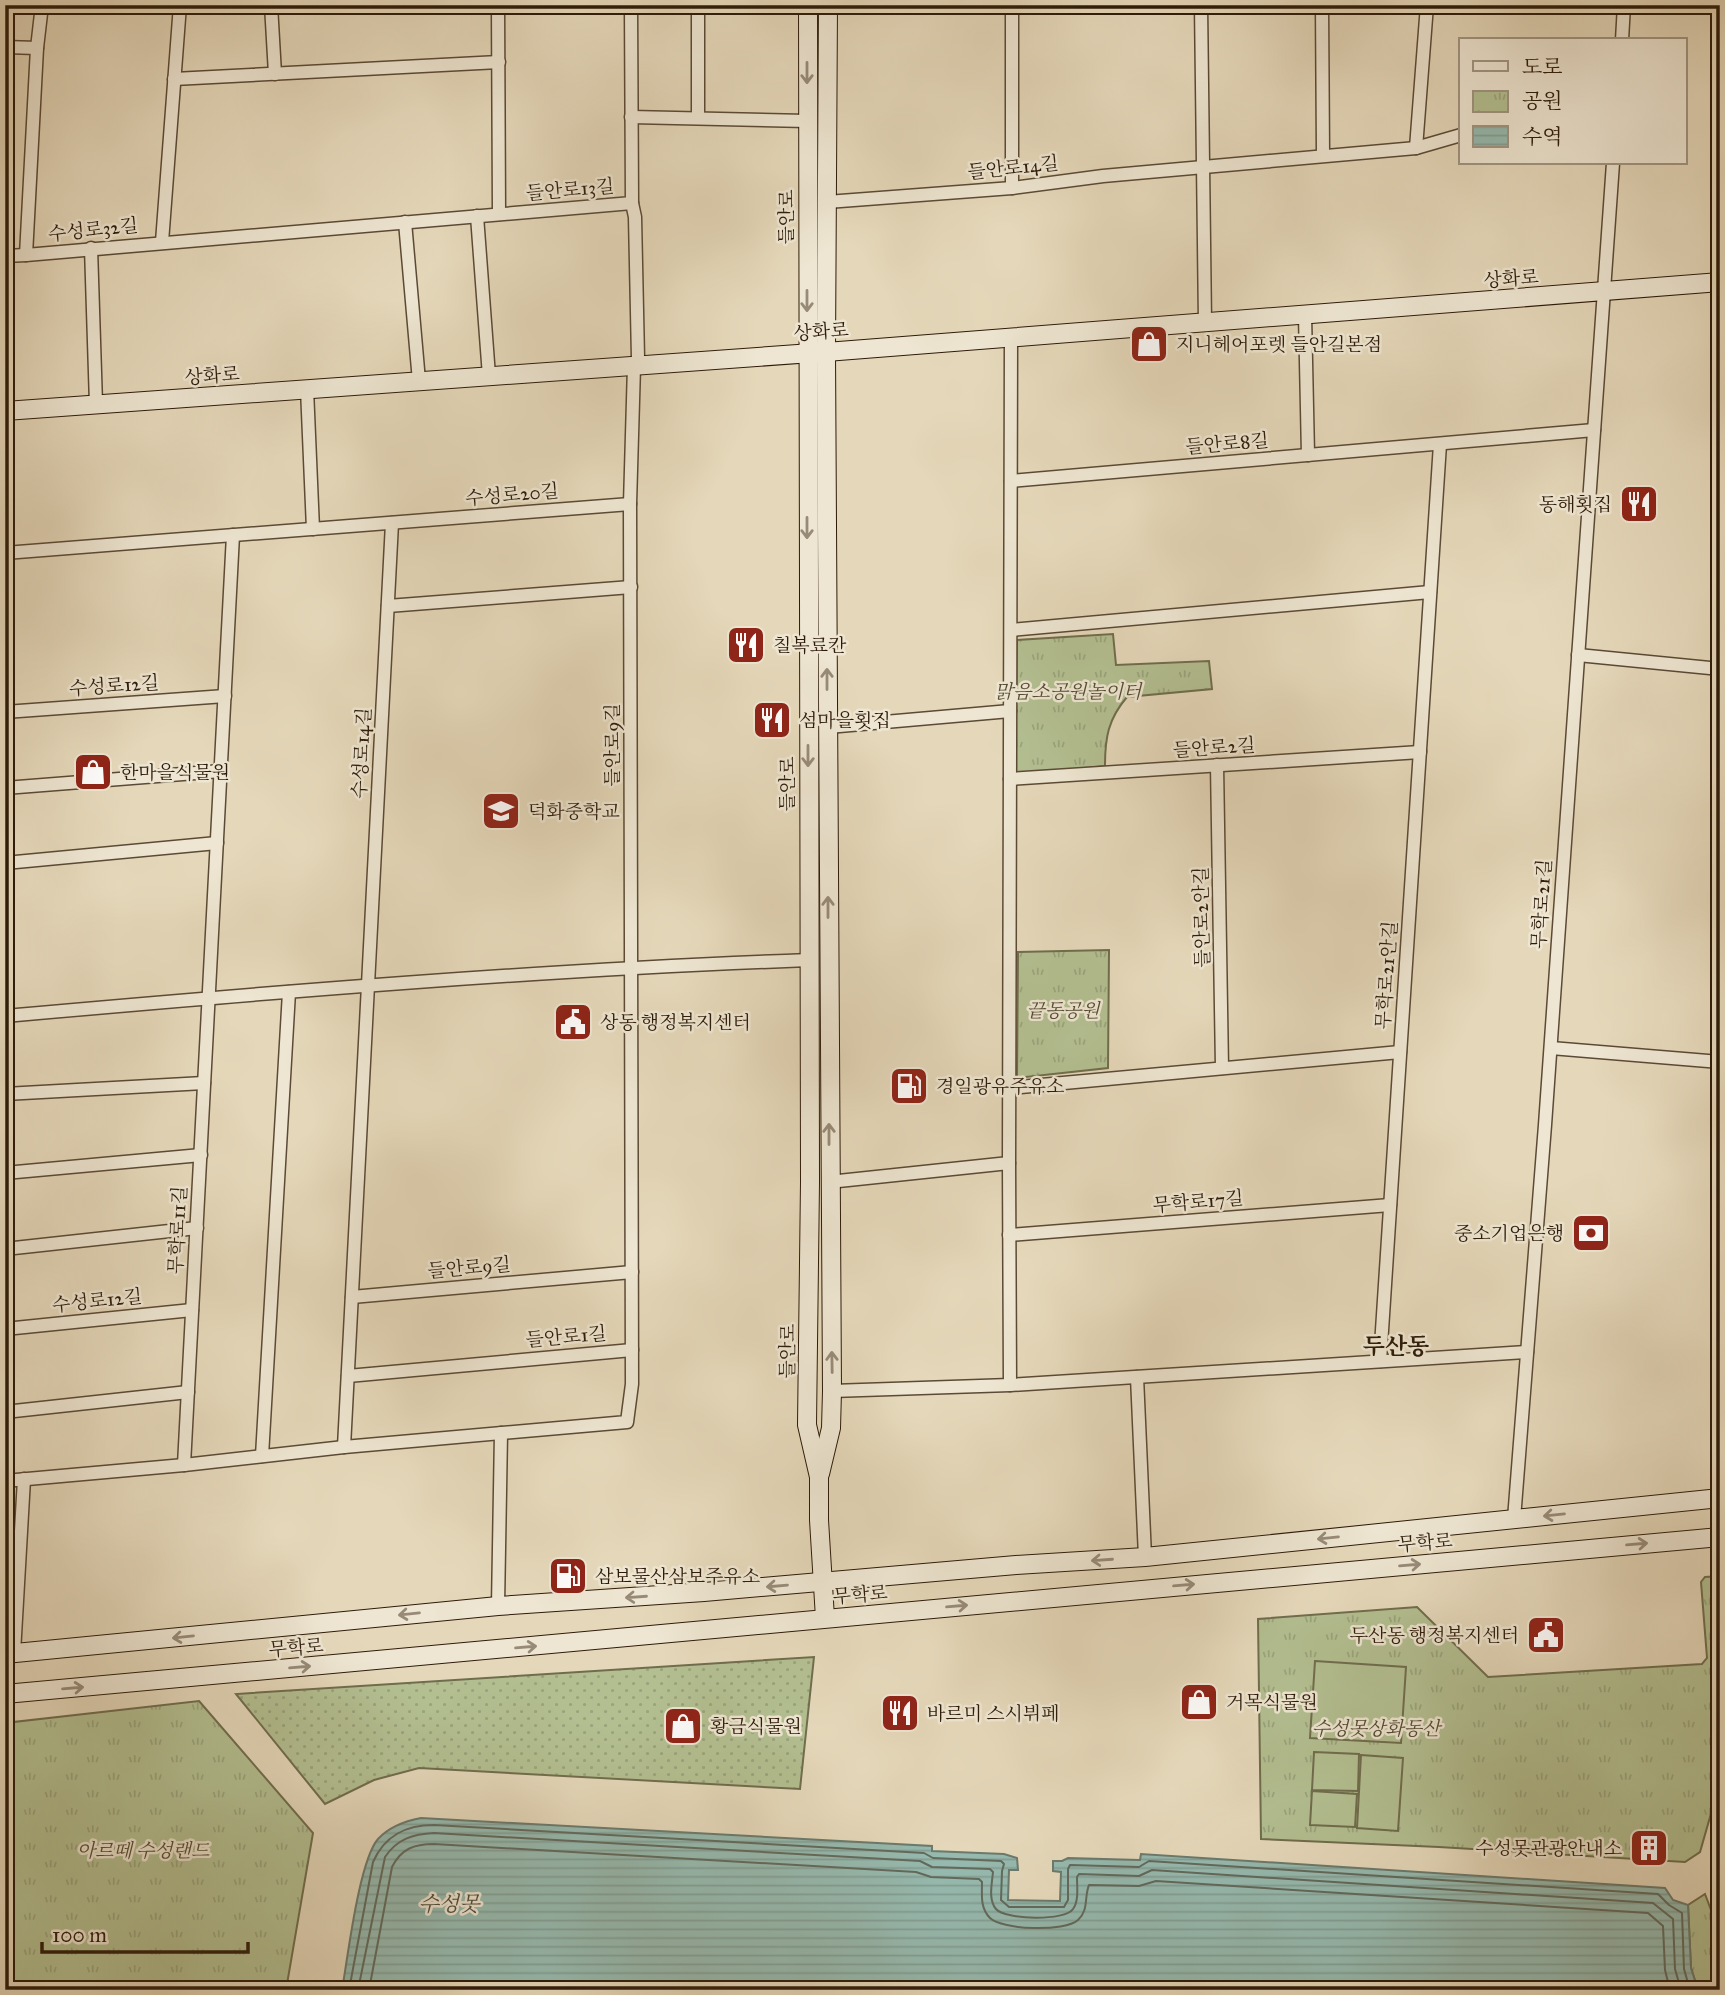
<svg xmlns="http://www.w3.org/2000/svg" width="1725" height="1995" viewBox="0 0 1725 1995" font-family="'IM FELL Great Primer','Noto Serif KR',serif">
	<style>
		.grass { fill: url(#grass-dots); stroke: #706d4d; stroke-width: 2 }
		.park { fill: url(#park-tufts); stroke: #706d4d; stroke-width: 2 }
		.pitch { fill: #b3bf91; stroke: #706d4d; stroke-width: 2 }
		.water { fill: url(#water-rules); stroke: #6c7a6d; stroke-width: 2 }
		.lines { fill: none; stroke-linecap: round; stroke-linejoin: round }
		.shore { stroke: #626a5c; stroke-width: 2 }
		.street-casing { stroke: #5b4a35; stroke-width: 15 }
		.secondary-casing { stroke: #2d1b09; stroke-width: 20 }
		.street { stroke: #eee6d2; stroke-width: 12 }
		.secondary { stroke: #eee6d2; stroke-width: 18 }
		.oneway { stroke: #978b78 }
		.labels { text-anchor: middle; stroke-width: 5; stroke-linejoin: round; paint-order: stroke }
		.street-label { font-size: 19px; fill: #2d1b09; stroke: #eee6d2 }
		.poi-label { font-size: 19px; fill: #2d1b09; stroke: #eee6d2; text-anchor: start }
		.park-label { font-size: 19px; font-style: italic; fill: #554c32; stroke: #eee6d2 }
		.water-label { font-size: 21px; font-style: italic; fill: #4c4b3b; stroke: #eee6d2 }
		.quarter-label { font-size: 23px; font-weight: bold; fill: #2d1b09; stroke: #eee6d2 }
	</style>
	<defs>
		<pattern id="grass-dots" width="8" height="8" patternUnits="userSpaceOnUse" patternTransform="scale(1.75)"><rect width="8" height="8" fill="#b3bf91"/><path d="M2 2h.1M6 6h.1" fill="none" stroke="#9aa47c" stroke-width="1.8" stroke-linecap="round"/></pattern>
		<pattern id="park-tufts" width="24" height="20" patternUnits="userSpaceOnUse" patternTransform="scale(1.75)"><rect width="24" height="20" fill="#b3bf91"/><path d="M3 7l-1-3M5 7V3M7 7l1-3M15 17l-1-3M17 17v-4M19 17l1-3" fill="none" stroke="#9aa47c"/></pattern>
		<pattern id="water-rules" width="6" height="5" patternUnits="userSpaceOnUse" patternTransform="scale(1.75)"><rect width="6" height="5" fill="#96baaf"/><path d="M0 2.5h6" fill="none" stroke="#829f95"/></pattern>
	</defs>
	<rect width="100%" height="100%" fill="#e5d8ba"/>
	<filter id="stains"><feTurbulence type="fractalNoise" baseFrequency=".00286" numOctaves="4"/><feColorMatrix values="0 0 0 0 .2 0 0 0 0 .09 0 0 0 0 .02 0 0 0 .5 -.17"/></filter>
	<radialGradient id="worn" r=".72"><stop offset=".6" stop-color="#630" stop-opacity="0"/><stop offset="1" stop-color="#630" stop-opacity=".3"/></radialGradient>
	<!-- grass -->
	<polygon class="grass" points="814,1657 800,1789 419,1768 374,1780 325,1804 236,1694"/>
	<!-- park -->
	<g class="park">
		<path d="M1113,634L1116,665L1209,661L1212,689L1127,697C1108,719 1105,738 1105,766L1015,775L1017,640Z"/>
		<polygon points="1109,950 1108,1068 1017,1078 1018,952"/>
		<polygon points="1720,1576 1720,1782 1700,1852 1685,1862 1439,1847 1261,1839 1258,1619 1417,1607 1488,1677 1702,1664 1707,1658 1701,1582 1705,1577"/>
		<polygon points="199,1701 313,1833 286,1990 5,1990 5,1723"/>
		<polygon points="1705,1894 1720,1934 1720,1990 1698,1990 1691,1968 1688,1905"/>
	</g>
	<!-- pitch -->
	<g class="pitch">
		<polygon points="1315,1661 1406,1667 1401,1743 1310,1738"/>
		<polygon points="1314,1752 1359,1754 1358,1791 1312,1790"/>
		<polygon points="1361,1755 1403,1758 1398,1831 1357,1828"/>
		<polygon points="1312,1791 1357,1794 1355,1827 1310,1825"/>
	</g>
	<!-- water -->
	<path class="water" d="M421,1818L932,1846V1851L1004,1854L1017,1858L1018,1870H1009L1008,1900L1060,1901L1061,1872L1053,1871V1861H1062L1068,1858L1140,1860L1141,1854L1665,1888L1673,1900L1688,1905L1691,1968L1698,1990H342C348,1956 359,1861 378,1839C390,1826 405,1821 421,1818Z"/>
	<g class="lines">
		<!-- shore -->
		<g class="shore">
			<path d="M349,1990L373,1862C385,1835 406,1825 434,1825L924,1853L933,1858L1001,1861L1004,1864L1002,1871L1001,1900L1009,1907H1064L1068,1900V1869L1070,1865L1139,1867L1149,1861L1658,1894L1669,1905L1682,1913L1684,1969L1690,1990"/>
			<path d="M358,1990L385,1857C397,1839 413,1834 434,1833L920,1861L932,1867L990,1869L993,1872C992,1883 988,1900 996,1909C1005,1920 1066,1921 1073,1909C1079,1901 1077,1887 1077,1877L1079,1874L1139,1876L1152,1870L1653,1903L1673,1919L1675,1969L1681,1990"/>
			<path d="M369,1990L392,1867C401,1849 414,1844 434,1844L916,1872L931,1877L979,1879L982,1882C982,1895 980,1908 990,1918C1002,1930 1065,1932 1078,1920C1089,1910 1084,1897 1089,1885L1139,1886L1156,1881L1648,1913L1663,1926L1665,1970L1670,1990"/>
		</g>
		<defs>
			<g id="street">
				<polyline points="42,5 37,48 26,255 632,203 631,5"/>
				<polyline points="271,5 275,74"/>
				<polyline points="498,5 499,214"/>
				<polyline points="1201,5 1205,323"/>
				<polyline points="1322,5 1323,155"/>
				<polyline points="1622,40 1624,5"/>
				<polyline points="5,47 37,48"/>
				<polyline points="174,79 499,62"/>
				<polyline points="631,117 807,121"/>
				<polyline points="698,118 698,5"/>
				<polyline points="1416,148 1427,5"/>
				<polyline points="1012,188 1012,5"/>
				<polyline points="827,202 1012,188 1103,176 1416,148 1461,135"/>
				<polyline points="477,216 489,376"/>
				<polyline points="405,222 419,381"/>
				<polyline points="162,242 180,5"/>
				<polyline points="91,248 96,404"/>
				<polyline points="5,256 26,255"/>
				<polyline points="1305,315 1308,455"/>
				<polyline points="307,389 313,529"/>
				<polyline points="5,425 7,410"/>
				<polyline points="1011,481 1594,430"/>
				<polyline points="5,553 630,504"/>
				<polyline points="388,606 631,587"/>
				<polyline points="1011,630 1430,592"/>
				<polyline points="1578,655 1720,669"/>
				<polyline points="5,712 225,696"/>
				<polyline points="828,727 1010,711"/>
				<polyline points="1217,765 1222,1068"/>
				<polyline points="1010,779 1420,752"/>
				<polyline points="5,788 221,771"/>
				<polyline points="5,863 217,843"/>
				<path d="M5,1016C273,992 540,970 809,960"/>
				<polyline points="1551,1048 1720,1062"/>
				<polyline points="1009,1088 1400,1052"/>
				<polyline points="5,1094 204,1083"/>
				<polyline points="1009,1163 1010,1385"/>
				<polyline points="5,1173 201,1155"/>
				<polyline points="829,1182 1009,1163 1011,338"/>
				<polyline points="1009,1235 1390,1205"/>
				<polyline points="5,1249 197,1228"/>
				<polyline points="352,1297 632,1272"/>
				<polyline points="5,1329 192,1310"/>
				<polyline points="1380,1361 1440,444"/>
				<polyline points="348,1376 632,1350"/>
				<polyline points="1137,1377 1145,1557"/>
				<polyline points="832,1391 1010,1385 1527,1352"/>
				<polyline points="5,1412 188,1392"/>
				<polyline points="344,1447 392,523"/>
				<polyline points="262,1456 289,992"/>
				<polyline points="184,1465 233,535"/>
				<polyline points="5,1481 184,1465 344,1447 627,1422 632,1384 630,504 634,366 638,358 635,217 632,203"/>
				<polyline points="1514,1519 1545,1125 1613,163"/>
				<polyline points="498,1606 501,1433"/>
				<polyline points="14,1653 24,1479"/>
			</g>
			<g id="secondary">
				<polyline points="808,5 810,1182 807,1425 819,1477 819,1520 825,1618"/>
				<polyline points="5,411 826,352 1720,282"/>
				<polyline points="820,1474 831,1428 832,1391 826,352 828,5"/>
				<polyline points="5,1654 498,1606 704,1592 1016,1565 1145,1557 1720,1498"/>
				<polyline points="5,1694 1720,1537"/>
			</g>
		</defs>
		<!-- street casing -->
		<use href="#street" class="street-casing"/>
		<!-- secondary casing -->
		<use href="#secondary" class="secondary-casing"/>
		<!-- street -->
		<use href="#street" class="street"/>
		<!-- secondary -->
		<use href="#secondary" class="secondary"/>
	</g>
	<!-- one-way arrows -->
	<defs><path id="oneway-shaft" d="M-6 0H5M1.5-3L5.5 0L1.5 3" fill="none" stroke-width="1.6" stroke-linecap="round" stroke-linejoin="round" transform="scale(1.75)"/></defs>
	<g class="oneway">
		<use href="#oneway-shaft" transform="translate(807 73) rotate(90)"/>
		<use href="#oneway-shaft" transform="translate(807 301) rotate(90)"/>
		<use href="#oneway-shaft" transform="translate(807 528) rotate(90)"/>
		<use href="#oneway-shaft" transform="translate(827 679) rotate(-90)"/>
		<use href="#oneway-shaft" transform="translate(808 756) rotate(90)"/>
		<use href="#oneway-shaft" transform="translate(828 907) rotate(-90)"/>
		<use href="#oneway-shaft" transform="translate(829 1134) rotate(-90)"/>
		<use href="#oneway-shaft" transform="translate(832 1362) rotate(-91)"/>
		<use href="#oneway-shaft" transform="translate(1554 1515) rotate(174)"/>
		<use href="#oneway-shaft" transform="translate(1328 1538) rotate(174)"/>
		<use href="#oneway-shaft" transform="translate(1637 1544) rotate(-5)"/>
		<use href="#oneway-shaft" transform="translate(1102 1560) rotate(176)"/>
		<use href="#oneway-shaft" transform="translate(1410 1565) rotate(-5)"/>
		<use href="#oneway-shaft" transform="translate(1184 1585) rotate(-5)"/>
		<use href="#oneway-shaft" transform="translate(777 1586) rotate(175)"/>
		<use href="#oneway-shaft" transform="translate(636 1597) rotate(176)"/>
		<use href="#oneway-shaft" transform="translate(957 1606) rotate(-5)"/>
		<use href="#oneway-shaft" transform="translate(409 1614) rotate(174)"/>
		<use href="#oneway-shaft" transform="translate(183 1637) rotate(174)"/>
		<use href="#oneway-shaft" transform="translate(526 1647) rotate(-5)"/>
		<use href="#oneway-shaft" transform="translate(300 1667) rotate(-5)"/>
		<use href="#oneway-shaft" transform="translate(73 1688) rotate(-5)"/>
	</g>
	<!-- icons -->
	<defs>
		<symbol id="shop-square" viewBox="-11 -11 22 22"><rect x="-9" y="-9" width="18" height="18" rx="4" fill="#8f2418" stroke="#eee6d2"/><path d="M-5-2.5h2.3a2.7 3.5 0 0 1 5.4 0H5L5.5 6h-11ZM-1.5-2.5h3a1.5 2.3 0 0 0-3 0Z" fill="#fff"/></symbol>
		<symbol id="restaurant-square" viewBox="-11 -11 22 22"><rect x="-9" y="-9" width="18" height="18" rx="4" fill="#8f2418" stroke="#eee6d2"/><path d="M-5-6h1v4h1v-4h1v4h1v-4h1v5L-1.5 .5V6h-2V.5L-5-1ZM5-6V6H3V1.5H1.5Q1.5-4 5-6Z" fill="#fff"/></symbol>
		<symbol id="school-square" viewBox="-11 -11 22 22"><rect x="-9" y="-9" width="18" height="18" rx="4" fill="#8f2418" stroke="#eee6d2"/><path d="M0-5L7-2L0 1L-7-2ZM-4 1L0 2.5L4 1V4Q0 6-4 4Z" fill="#fff"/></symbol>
		<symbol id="civic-square" viewBox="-11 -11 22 22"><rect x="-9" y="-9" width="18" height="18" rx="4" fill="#8f2418" stroke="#eee6d2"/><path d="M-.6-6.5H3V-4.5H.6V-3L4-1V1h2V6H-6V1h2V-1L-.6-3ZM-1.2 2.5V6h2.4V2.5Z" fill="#fff"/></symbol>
		<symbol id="fuel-square" viewBox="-11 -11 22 22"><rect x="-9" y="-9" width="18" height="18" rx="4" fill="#8f2418" stroke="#eee6d2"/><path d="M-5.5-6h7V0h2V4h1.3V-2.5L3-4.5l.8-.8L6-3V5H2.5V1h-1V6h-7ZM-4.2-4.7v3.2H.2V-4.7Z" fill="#fff"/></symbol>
		<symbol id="bank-square" viewBox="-11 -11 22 22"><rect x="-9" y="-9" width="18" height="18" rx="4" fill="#8f2418" stroke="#eee6d2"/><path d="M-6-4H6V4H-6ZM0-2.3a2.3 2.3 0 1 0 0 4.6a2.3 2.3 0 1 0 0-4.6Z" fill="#fff"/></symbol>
		<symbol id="building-square" viewBox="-11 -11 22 22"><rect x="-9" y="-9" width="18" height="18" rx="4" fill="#8f2418" stroke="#eee6d2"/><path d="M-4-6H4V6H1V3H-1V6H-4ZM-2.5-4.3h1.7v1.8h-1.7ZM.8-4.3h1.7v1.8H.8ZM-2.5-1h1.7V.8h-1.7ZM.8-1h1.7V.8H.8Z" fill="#fff"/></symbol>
	</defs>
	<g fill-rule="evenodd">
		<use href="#shop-square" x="1127" y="322" width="44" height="44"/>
		<use href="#restaurant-square" x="1617" y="482" width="44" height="44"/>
		<use href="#restaurant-square" x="724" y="623" width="44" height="44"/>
		<use href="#restaurant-square" x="750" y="698" width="44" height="44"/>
		<use href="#shop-square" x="71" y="750" width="44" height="44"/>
		<use href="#school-square" x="479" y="789" width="44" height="44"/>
		<use href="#civic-square" x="551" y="1000" width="44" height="44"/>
		<use href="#fuel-square" x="887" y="1064" width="44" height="44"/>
		<use href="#bank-square" x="1569" y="1211" width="44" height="44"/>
		<use href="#fuel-square" x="546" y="1554" width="44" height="44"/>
		<use href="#civic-square" x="1524" y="1613" width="44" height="44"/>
		<use href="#shop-square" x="1177" y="1680" width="44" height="44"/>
		<use href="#restaurant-square" x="878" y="1691" width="44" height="44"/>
		<use href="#shop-square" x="661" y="1704" width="44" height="44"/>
		<use href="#building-square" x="1627" y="1826" width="44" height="44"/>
	</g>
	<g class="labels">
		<!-- street labels -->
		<g class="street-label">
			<text transform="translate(1013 167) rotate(-6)" y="7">들안로14길</text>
			<text transform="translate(570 189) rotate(-5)" y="7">들안로13길</text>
			<text transform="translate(786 217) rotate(-90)" y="7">들안로</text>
			<text transform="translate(93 229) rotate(-6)" y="7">수성로32길</text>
			<text transform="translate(1511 278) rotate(-4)" y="7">상화로</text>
			<text transform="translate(821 331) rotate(-4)" y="7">상화로</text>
			<text transform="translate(212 375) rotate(-4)" y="7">상화로</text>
			<text transform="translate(1227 443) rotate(-5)" y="7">들안로8길</text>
			<text transform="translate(512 494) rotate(-5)" y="7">수성로20길</text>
			<text transform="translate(114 685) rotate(-4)" y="7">수성로12길</text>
			<text transform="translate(612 745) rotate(-90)" y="7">들안로9길</text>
			<text transform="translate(1214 747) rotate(-4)" y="7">들안로2길</text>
			<text transform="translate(361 753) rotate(-87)" y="7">수성로14길</text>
			<text transform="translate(787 784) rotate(-90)" y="7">들안로</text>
			<text transform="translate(1541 904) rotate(-86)" y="7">무학로21길</text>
			<text transform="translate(1201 917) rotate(-91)" y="7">들안로2안길</text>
			<text transform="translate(1386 975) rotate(-86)" y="7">무학로21안길</text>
			<text transform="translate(1198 1201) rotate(-5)" y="7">무학로17길</text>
			<text transform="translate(177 1230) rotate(-87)" y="7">무학로11길</text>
			<text transform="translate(469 1267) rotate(-5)" y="7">들안로9길</text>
			<text transform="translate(97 1300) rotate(-6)" y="7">수성로12길</text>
			<text transform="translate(566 1336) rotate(-5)" y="7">들안로1길</text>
			<text transform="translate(787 1351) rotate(-89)" y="7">들안로</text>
			<text transform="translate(1425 1542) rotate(-5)" y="7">무학로</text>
			<text transform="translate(860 1594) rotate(-5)" y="7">무학로</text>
			<text transform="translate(296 1647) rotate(-5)" y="7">무학로</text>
		</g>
		<!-- poi labels -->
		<g class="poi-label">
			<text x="1176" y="351">지니헤어포렛 들안길본점</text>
			<text x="1612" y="511" text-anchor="end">동해횟집</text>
			<text x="773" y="652">칠복료칸</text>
			<text x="799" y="727">섬마을횟집</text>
			<text x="120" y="779">한마을식물원</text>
			<text x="528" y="818">덕화중학교</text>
			<text x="600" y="1029">상동 행정복지센터</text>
			<text x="936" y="1093">경일광유주유소</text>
			<text x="1564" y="1240" text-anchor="end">중소기업은행</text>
			<text x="595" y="1583">삼보물산삼보주유소</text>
			<text x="1519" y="1642" text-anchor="end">두산동 행정복지센터</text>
			<text x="1226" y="1709">거목식물원</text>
			<text x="927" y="1720">바르미 스시뷔페</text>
			<text x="710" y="1733">황금식물원</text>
			<text x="1622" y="1855" text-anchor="end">수성못관광안내소</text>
		</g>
		<!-- park labels -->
		<g class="park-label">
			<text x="1068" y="698">맑음소공원놀이터</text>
			<text x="1063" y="1017">끝동공원</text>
			<text x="1376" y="1735">수성못상화동산</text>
			<text x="143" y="1857">아르떼 수성랜드</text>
		</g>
		<!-- water labels -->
		<g class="water-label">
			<text x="449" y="1911">수성못</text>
		</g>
		<!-- quarter labels -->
		<g class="quarter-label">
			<text x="1396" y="1354">두산동</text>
		</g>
	</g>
	<!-- margin -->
	<rect width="1725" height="1995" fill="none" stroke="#e5d8ba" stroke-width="28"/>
	<rect x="7" y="7" width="1711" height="1981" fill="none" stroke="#2d1b09" stroke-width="3.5"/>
	<rect x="14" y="14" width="1697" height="1967" fill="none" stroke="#2d1b09" stroke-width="2"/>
	<!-- legend -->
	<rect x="1459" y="38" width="228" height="126" fill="#eee6d2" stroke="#a19582" stroke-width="2"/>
	<rect x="1473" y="61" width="35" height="10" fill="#eee6d2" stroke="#a19582" stroke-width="2"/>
	<text x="1522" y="74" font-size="21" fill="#2d1b09">도로</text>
	<rect x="1473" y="91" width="35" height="21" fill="url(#park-tufts)" stroke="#a19582" stroke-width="2"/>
	<text x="1522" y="108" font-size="21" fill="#2d1b09">공원</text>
	<rect x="1473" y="126" width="35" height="21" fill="url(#water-rules)" stroke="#a19582" stroke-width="2"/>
	<text x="1522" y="144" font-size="21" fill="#2d1b09">수역</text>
	<!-- scale -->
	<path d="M42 1942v10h206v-10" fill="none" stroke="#2d1b09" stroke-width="3.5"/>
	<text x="52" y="1942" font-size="21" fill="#2d1b09" stroke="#eee6d2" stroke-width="5" paint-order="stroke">100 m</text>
	<rect width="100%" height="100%" filter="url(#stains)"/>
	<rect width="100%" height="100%" fill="url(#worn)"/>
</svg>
